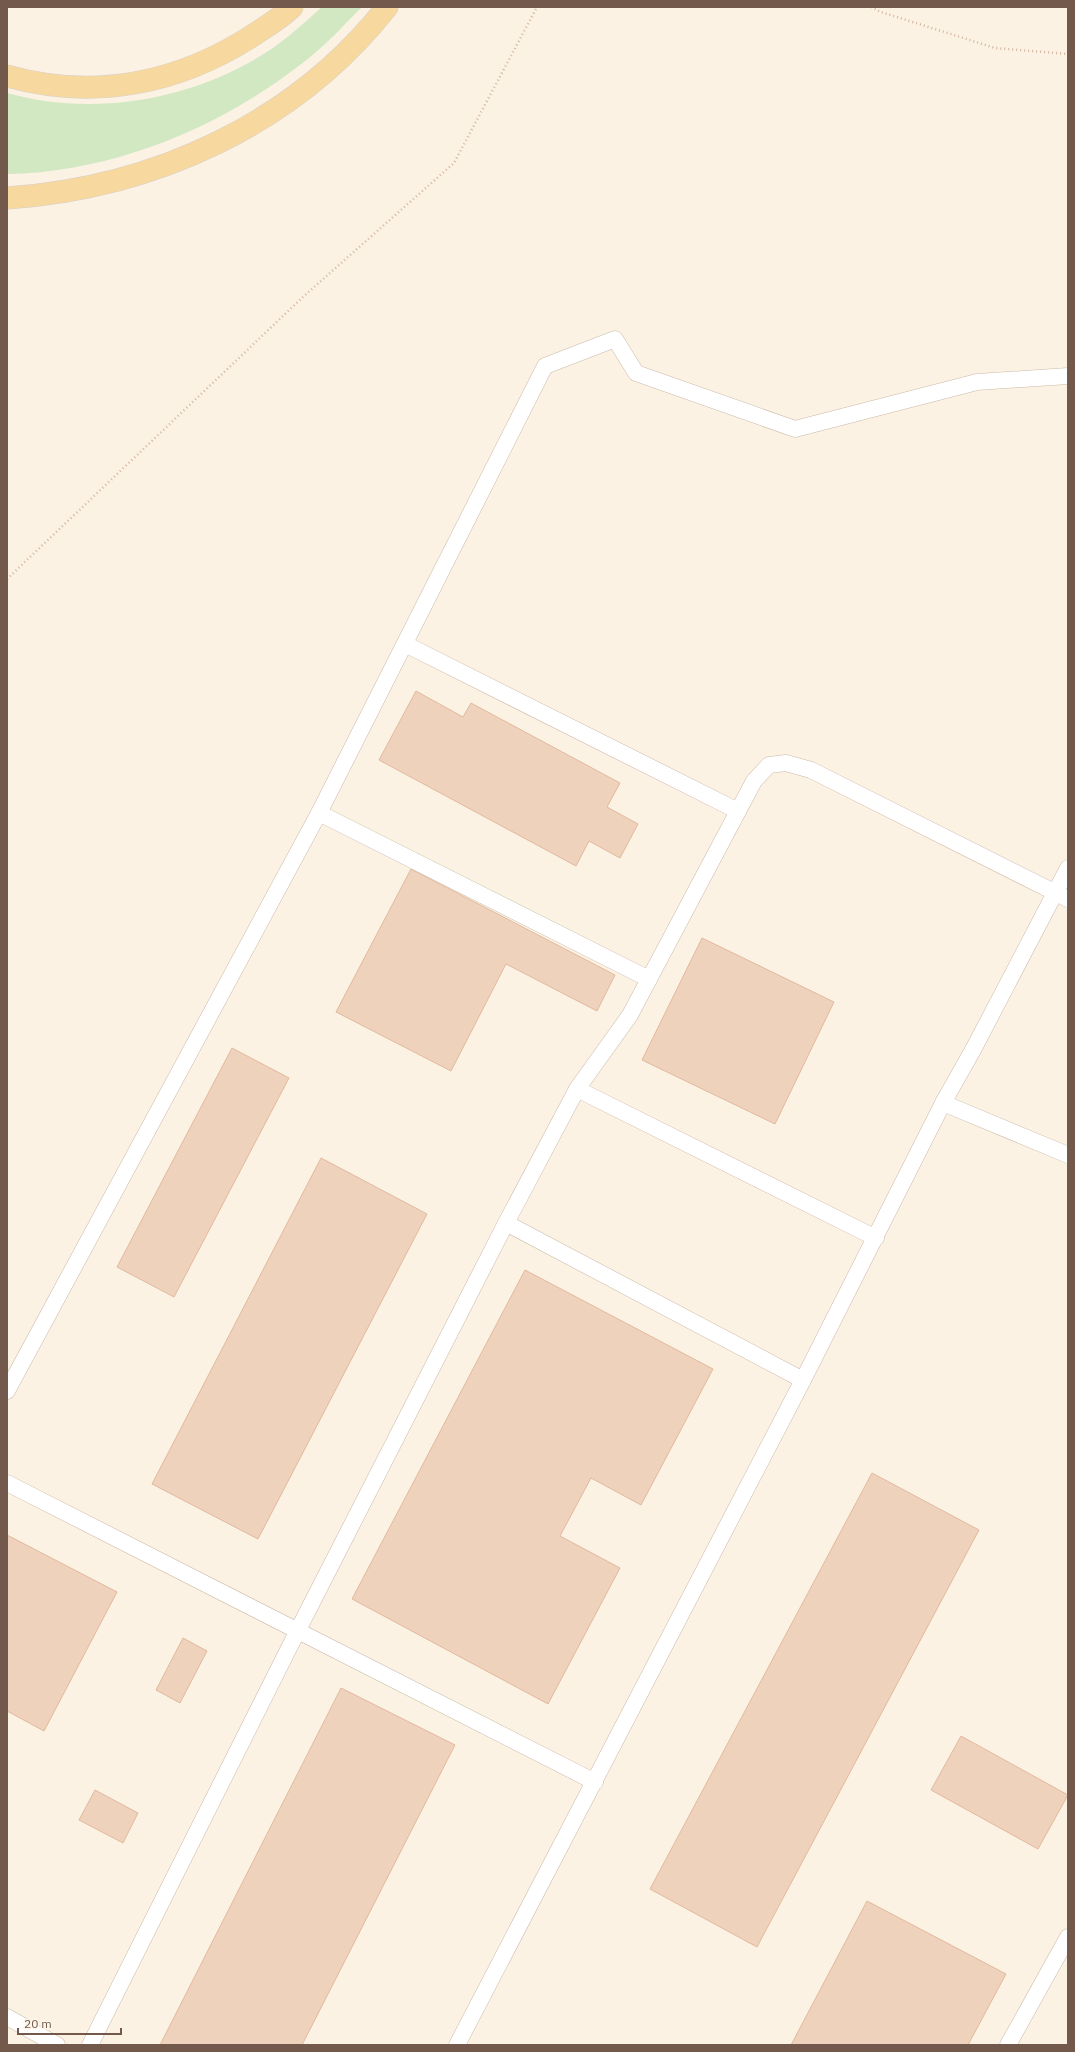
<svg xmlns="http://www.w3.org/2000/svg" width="1075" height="2052" viewBox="0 0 1075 2052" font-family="'IBM Plex Sans',sans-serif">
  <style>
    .green { fill: #d1e8c3 }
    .building { fill: #efd2bc; stroke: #e1b99d }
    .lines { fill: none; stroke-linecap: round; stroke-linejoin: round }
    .service-casing { stroke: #ccbaaa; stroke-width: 17 }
    .primary-casing { stroke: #d8d1cd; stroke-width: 23 }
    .path { stroke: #d4b5a0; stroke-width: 2.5; stroke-dasharray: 1 3; stroke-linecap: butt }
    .service { stroke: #fff; stroke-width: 16 }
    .primary { stroke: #f7d89e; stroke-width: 22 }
  </style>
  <rect width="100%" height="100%" fill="#fbf2e3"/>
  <path class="green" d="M 322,7 L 362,7 C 342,27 323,48 300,65 C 217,129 112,172 7,174 L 7,93 C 96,118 197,99 273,48 C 290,36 306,21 322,7 Z"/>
  <g class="building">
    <path d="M 416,691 L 463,717 L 471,703 L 620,783 L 607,807 L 638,824 L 620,858 L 589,841 L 576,866 L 379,760 Z"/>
    <path d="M 411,869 L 615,975 L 597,1011 L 506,964 L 451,1071 L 336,1012 Z"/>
    <path d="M 702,938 L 834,1002 L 775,1124 L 642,1060 Z"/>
    <path d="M 232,1048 L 289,1078 L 174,1297 L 117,1267 Z"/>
    <path d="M 321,1158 L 427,1214 L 258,1539 L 152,1484 Z"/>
    <path d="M 525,1270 L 713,1369 L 641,1505 L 591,1478 L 560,1536 L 620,1568 L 548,1704 L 352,1599 Z"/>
    <path d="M 872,1473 L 979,1530 L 757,1947 L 650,1889 Z"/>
    <path d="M 7,1535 L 117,1592 L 44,1731 L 7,1711 Z"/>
    <path d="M 183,1638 L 207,1651 L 180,1703 L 156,1690 Z"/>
    <path d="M 341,1688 L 455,1745 L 302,2045 L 160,2045 Z"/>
    <path d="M 961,1736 L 1068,1795 L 1038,1849 L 931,1790 Z"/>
    <path d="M 95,1790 L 138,1813 L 123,1843 L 79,1820 Z"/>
    <path d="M 867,1901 L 1006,1974 L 968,2045 L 791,2045 Z"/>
  </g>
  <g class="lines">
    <defs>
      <g id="service">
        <path d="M 405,644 L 738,811"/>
        <path d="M 319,813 L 649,979"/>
        <path d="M 577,1089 L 876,1238"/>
        <path d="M 943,1103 L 1068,1155"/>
        <path d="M 506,1223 L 803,1380"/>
        <path d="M 7,1391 L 319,813 L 545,366 L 615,339 L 636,373 L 795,429 L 977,382 L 1068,376"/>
        <path d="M 7,1483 L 595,1782"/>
        <path d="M 7,2017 L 57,2045"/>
        <path d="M 90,2045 L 298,1630 L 506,1223 L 577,1089 L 630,1015 L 754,781 L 769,765 L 786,763 L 811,770 L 1068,899"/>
        <path d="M 457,2045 L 803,1380 L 943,1103 L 974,1048 L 1068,868"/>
        <path d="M 1008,2045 L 1068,1937"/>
      </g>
      <g id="primary">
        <path d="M 7,76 C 96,101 182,83 258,32 C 270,24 282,17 292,7"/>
        <path d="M 7,198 C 154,188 295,124 387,7"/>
      </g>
    </defs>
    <use href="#service" class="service-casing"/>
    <use href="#primary" class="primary-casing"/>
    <g class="path">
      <path d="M 871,7 L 881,12 L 995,48 L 1068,54"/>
      <path d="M 7,579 L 304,296 L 454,163 L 537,7"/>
    </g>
    <use href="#service" class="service"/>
    <use href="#primary" class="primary"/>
  </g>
  <rect width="1075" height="2052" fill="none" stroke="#72594b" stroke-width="16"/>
  <path d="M18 2028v6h103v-6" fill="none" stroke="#72594b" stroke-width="2"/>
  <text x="24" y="2028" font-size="12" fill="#72594b" stroke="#fef6e9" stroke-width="3" paint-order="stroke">20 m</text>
</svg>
